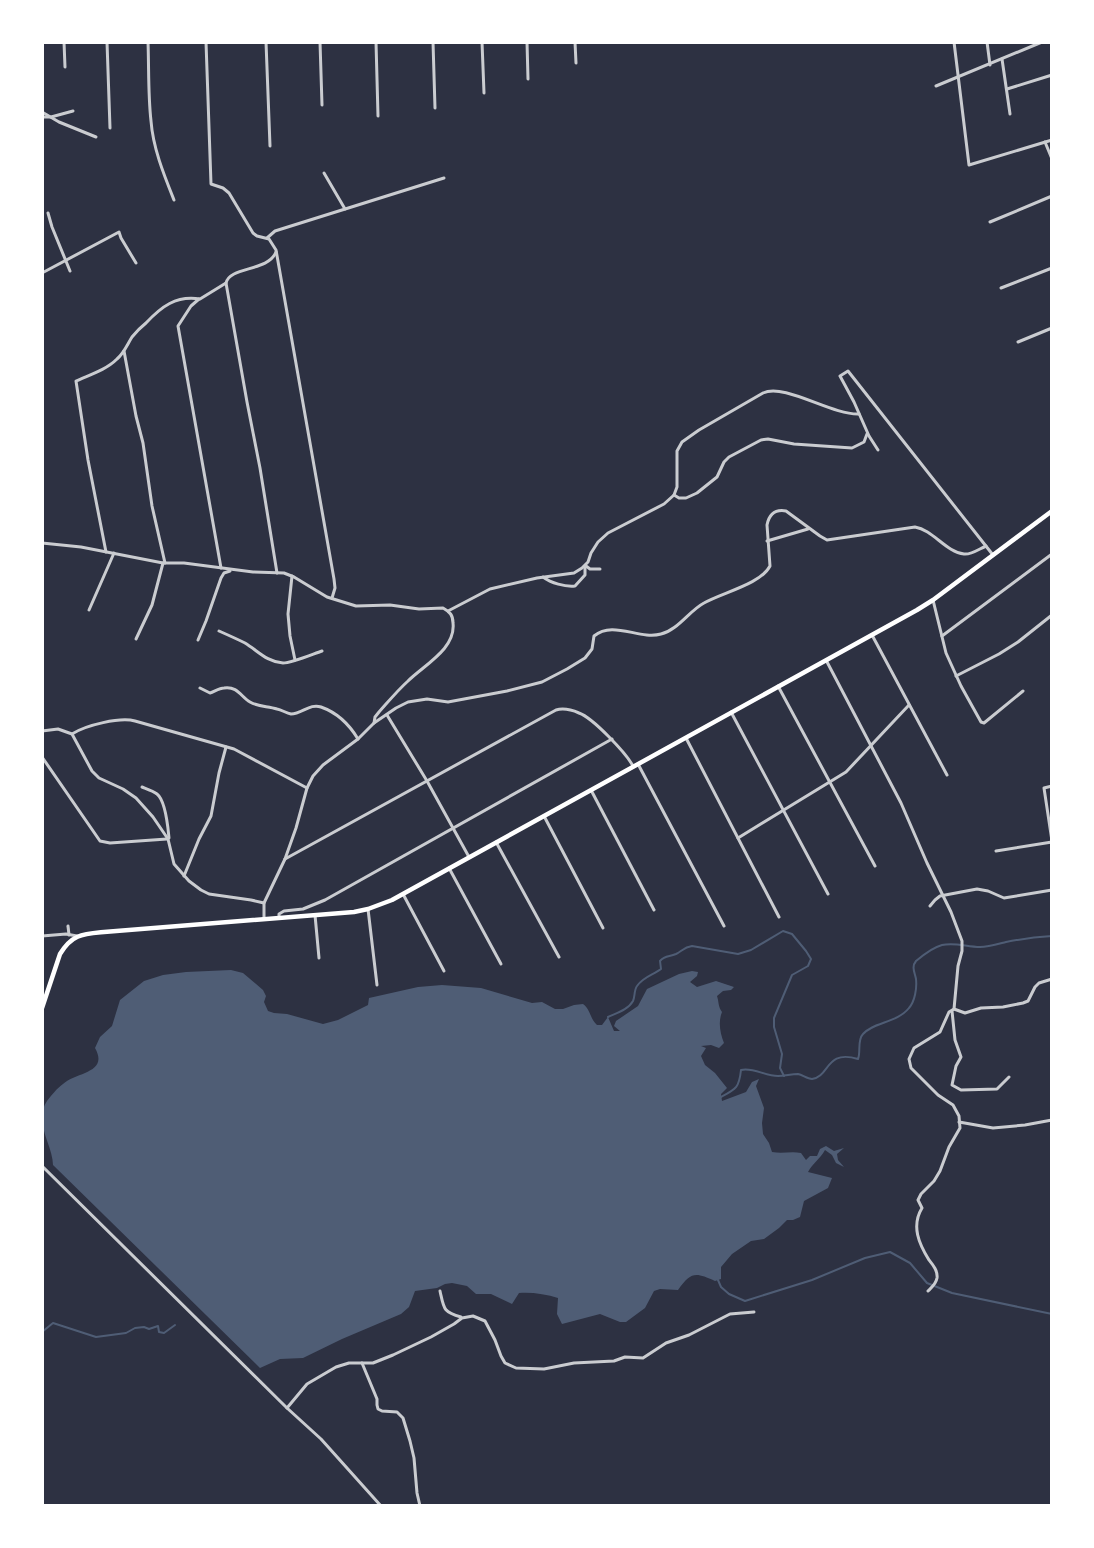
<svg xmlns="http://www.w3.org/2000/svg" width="1094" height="1548" viewBox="0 0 1094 1548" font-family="'Fira Sans',sans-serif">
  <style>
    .water { fill: #4f5d75 }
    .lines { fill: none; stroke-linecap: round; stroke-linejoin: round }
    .stream { stroke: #4f5d75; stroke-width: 2 }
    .minor { stroke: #caccd0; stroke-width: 3 }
    .secondary { stroke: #fff; stroke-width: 4.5 }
  </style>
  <rect width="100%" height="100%" fill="#2d3142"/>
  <path class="water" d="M 231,970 L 243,973 L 263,990 L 266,996 L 264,1002 L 268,1011 L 274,1013 L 287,1014 L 323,1024 L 338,1020 L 368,1005 L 369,998 L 418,987 L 442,985 L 481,988 L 532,1003 L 542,1002 L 555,1009 L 563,1009 L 574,1005 L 583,1004 C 591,1010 589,1017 597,1025 L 602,1025 L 608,1017 L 614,1031 L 620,1031 L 614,1026 L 616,1021 L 638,1006 L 647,989 L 679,974 L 692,971 L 698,972 L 697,976 L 690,982 L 697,987 L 716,981 L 734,987 L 731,990 L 723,991 L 717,996 C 719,1002 718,1007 722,1012 C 718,1022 720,1033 724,1043 L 719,1048 L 711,1045 L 701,1046 L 706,1048 L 701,1056 L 705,1065 L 715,1073 L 727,1088 L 721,1094 L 722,1101 L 746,1092 L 752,1082 L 759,1079 L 756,1086 L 764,1108 L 762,1123 L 763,1134 L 769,1143 L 772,1152 C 783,1154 791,1151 801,1153 L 806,1160 L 810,1156 L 817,1156 L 820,1149 L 826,1146 L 834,1151 L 844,1148 L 837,1154 L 838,1160 L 844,1167 L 836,1163 L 832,1155 L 825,1150 C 820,1159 813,1163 808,1172 L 832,1178 L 828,1188 L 804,1201 L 800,1217 L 793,1220 L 787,1220 L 779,1228 L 764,1239 L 751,1241 L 732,1254 L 721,1267 L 721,1279 L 715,1281 C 695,1272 691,1272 678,1290 L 660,1289 L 654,1291 L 645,1308 L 626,1322 L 620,1322 L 600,1314 L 562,1324 L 557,1314 L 558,1298 C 546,1294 531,1292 519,1293 L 512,1304 L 491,1294 L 476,1294 L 467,1286 L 452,1283 L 445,1284 L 437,1288 L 415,1291 L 409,1307 L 401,1314 L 342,1339 L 303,1358 L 280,1359 L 260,1368 L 53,1165 C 53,1145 33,1122 47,1101 C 51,1096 57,1088 63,1084 C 77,1072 109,1073 95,1048 L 100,1037 L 112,1026 L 120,1000 L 144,981 L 163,975 L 186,972 Z"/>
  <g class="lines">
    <g class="stream">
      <path d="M 608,1017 C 616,1013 628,1010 633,1001 C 635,997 634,990 637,986 C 643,977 653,975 661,969 L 660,961 C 665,955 669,957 676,954 C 682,951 684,947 692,946 L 738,954 L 751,950 L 783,931 L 792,934 L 806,951 L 811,959 L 808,966 L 792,975 L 774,1018 L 774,1027 L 782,1054 L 780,1068 L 784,1076"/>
      <path d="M 721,1097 C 736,1089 739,1088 741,1070 C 753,1067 765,1076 778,1076 C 785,1076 791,1074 798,1074 C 803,1075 807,1079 812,1079 C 830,1077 825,1049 858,1059 C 861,1052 857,1040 863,1034 C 873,1022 897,1023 909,1008 C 915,1001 917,988 916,979 C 915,973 911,967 916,961 C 922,956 934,947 942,945 C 955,942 967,947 980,947 C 988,947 998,944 1006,942 C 1021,939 1036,937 1052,936"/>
      <path d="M 718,1280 L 721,1287 L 729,1294 L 745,1301 L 812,1280 L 865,1258 L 890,1252 L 910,1263 L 927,1283 L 952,1293 L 1052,1314"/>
      <path d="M 42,1332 L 53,1323 L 96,1337 L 126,1333 L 135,1328 L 144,1327 L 149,1329 L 158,1326 L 159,1332 L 164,1333 L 175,1325"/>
    </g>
    <g class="minor">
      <path d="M 64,42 L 65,67"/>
      <path d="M 107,42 L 110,128"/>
      <path d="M 148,42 C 149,69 148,95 151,121 C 153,148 164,175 174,200"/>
      <path d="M 206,42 L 211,184 L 223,188 L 229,193 L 253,233 L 257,236 L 269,239 L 276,250 L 334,579 L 335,588 L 332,598"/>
      <path d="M 266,42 L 270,146"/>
      <path d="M 320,42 L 322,105"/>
      <path d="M 376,42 L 378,116"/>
      <path d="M 433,42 L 435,108"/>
      <path d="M 482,42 L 484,93"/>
      <path d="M 527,42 L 528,79"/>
      <path d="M 575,42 L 576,63"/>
      <path d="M 954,42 L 969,165 L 1052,140"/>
      <path d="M 987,42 L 990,65"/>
      <path d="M 1002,59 L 1010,114"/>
      <path d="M 936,86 L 1042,42"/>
      <path d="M 1007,89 L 1052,75"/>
      <path d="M 42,112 L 59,122 L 96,137"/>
      <path d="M 42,117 L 51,117 L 73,111"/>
      <path d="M 1045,142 L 1052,159"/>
      <path d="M 324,173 L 345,209"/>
      <path d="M 48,213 L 52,227 L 70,271"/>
      <path d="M 990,222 L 1052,196"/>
      <path d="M 267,238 L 275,231 L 444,178"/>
      <path d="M 276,252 C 268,272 230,266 226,283 L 247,402 L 260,468 L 277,573"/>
      <path d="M 42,273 L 119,232 L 121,238 L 136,263"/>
      <path d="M 1001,288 L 1052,268"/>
      <path d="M 199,299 L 191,306 L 178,326 L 221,568"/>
      <path d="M 1018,342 L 1052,328"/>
      <path d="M 124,351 L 136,416 L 143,443 L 152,506 L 165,563"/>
      <path d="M 878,450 L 869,436 L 854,402 L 840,376 L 848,371 L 993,555"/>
      <path d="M 674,495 L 679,498 L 686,498 L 697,493 L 717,477 L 724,462 L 729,457 L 761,440 L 768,439 L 794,444 L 852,448 L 864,442 L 867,434"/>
      <path d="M 767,541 L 808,529"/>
      <path d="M 42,543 L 81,547 L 163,563 L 184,563 L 253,572 L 284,573 L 294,577 L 327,597 L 356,606 L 390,605 L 419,609 L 443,608 C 450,612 453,615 453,623 C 456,649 424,665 408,681 C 397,691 388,702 379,712 L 375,717 L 374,723"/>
      <path d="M 106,552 L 88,460 L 76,381 C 89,375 106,370 117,359 C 124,353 127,345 132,337 C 136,332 141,327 146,323 C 161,307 176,295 200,299 L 226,283"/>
      <path d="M 586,566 L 590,569 L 600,569"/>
      <path d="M 292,576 L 288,614 L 290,636 L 295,660"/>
      <path d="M 543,577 C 551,583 565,587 575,586 L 585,575 L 585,566"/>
      <path d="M 933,600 L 946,653 L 961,686 L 981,722 L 984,723 L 1023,691"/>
      <path d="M 89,610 L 114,553"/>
      <path d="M 448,611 L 490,589 L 537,578 L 574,573 L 582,568 L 588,562 L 591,553 L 598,542 L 608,533 L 664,504 L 674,495 L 677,487 L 677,451 L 682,442 L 699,430 L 763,393 C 785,383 831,415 859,414"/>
      <path d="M 219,631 C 228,635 237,639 245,643 C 258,651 267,662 283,663 C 292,663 313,654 322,651"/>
      <path d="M 872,635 L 947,775"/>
      <path d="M 942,636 L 1052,554"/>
      <path d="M 136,639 L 152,605 L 163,563"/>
      <path d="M 198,640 L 206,621 L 221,578 L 224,573 L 230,571"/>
      <path d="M 826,660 L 901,803 L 927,863 L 951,912 L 962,941 L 962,951 L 958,966 L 954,1009 L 949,1012 L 940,1032 L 914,1048 L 909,1059 L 911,1068 L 938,1095 L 953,1105 L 959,1116 L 960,1128 L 949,1147 L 940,1171 L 934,1181 L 921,1194 L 918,1200 L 922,1208 C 911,1226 919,1244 929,1260 C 933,1265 938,1271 937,1278 C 936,1284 932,1287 928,1291"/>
      <path d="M 956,676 L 999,654 L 1018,642 L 1052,615"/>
      <path d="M 778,686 L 875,866"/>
      <path d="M 200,688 L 210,693 C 214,692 219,688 224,688 C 238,686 241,697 250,702 C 258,707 268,706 277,709 C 282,710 286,713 291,714 C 302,714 310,703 321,707 C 338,713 349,724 358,739"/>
      <path d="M 731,712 L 828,894"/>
      <path d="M 387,715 L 427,781 L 469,857"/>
      <path d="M 42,731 L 58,729 L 72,734 L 92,771 L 99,778 L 123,789 L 136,798 L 153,817 L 168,839 L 174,864 L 189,881 L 201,890 L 209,894 L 251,900 L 264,903"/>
      <path d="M 72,734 C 86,725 120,717 135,721 L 234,749 L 307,788"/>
      <path d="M 686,738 L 779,917"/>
      <path d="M 42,757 L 100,841 L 110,843 L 167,839"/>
      <path d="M 638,764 L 724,926"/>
      <path d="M 1052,786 L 1044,788 L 1052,841"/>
      <path d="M 142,787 C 147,789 153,791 157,794 C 166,801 168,828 169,838"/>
      <path d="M 591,790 L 654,910"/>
      <path d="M 544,816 L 603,928"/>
      <path d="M 738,838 L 846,772 L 909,705"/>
      <path d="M 496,842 L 559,957"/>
      <path d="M 996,851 L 1052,842"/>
      <path d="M 285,859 L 556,710 C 563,708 572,710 579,713 C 593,718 626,753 633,766"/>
      <path d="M 449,868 L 501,964"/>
      <path d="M 184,876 L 199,839 L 211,816 L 219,773 L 226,747"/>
      <path d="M 403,894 L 444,971"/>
      <path d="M 930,906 L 935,900 L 940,896 L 977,889 L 988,891 L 1004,898 L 1052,890"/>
      <path d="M 368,909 L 377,985"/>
      <path d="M 315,915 L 319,958"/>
      <path d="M 279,918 L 279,914 L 284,911 L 303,909 L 325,900 L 612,739"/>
      <path d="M 264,919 L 264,903 L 285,859 L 296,828 L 307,788 L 313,776 L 323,765 L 358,739 L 374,723 L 396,708 L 408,702 L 427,699 L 448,702 L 507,691 L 542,682 L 567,669 L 585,658 L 592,649 L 594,636 C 613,620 639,640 661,634 C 678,630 689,611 704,603 C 721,593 761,584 770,566 L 767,525 C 769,515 775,509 786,511 L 820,536 L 827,540 L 915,527 C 933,530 946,552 964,554 C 971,555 979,549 986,546"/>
      <path d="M 68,926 L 69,935"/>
      <path d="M 42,936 L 66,934 L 77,936"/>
      <path d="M 954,1009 L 965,1013 L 981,1008 L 1003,1007 L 1023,1003 L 1028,1001 L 1035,987 L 1039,983 L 1052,979"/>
      <path d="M 952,1011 L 955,1040 L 961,1057 L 956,1066 L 952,1085 L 961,1090 L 997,1089 L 1009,1077"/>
      <path d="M 959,1122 L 993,1128 L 1025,1125 L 1052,1120"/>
      <path d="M 42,1166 L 287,1408 L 321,1439 L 381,1506"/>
      <path d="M 440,1291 C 444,1309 443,1312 461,1317"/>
      <path d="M 362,1363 L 377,1399 L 377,1405 L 378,1409 L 382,1411 L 397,1412 L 403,1418 L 410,1441 L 414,1458 L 417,1493 L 420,1506"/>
      <path d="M 287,1408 L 307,1384 L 336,1367 L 349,1363 L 373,1363 L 393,1355 L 431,1337 L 454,1324 L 462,1318 L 473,1316 L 485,1321 L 495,1340 L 501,1356 L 505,1363 L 516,1368 L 544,1369 L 574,1363 L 614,1361 L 625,1357 L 643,1358 L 666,1343 L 689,1335 L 730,1314 L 754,1312"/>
    </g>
    <path class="secondary" d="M 42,1008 L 60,954 C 72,934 83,934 104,932 L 354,912 L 368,909 L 392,900 L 917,610 L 933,600 L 1052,511"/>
  </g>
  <rect width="1094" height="1548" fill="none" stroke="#ffffff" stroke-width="88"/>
</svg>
